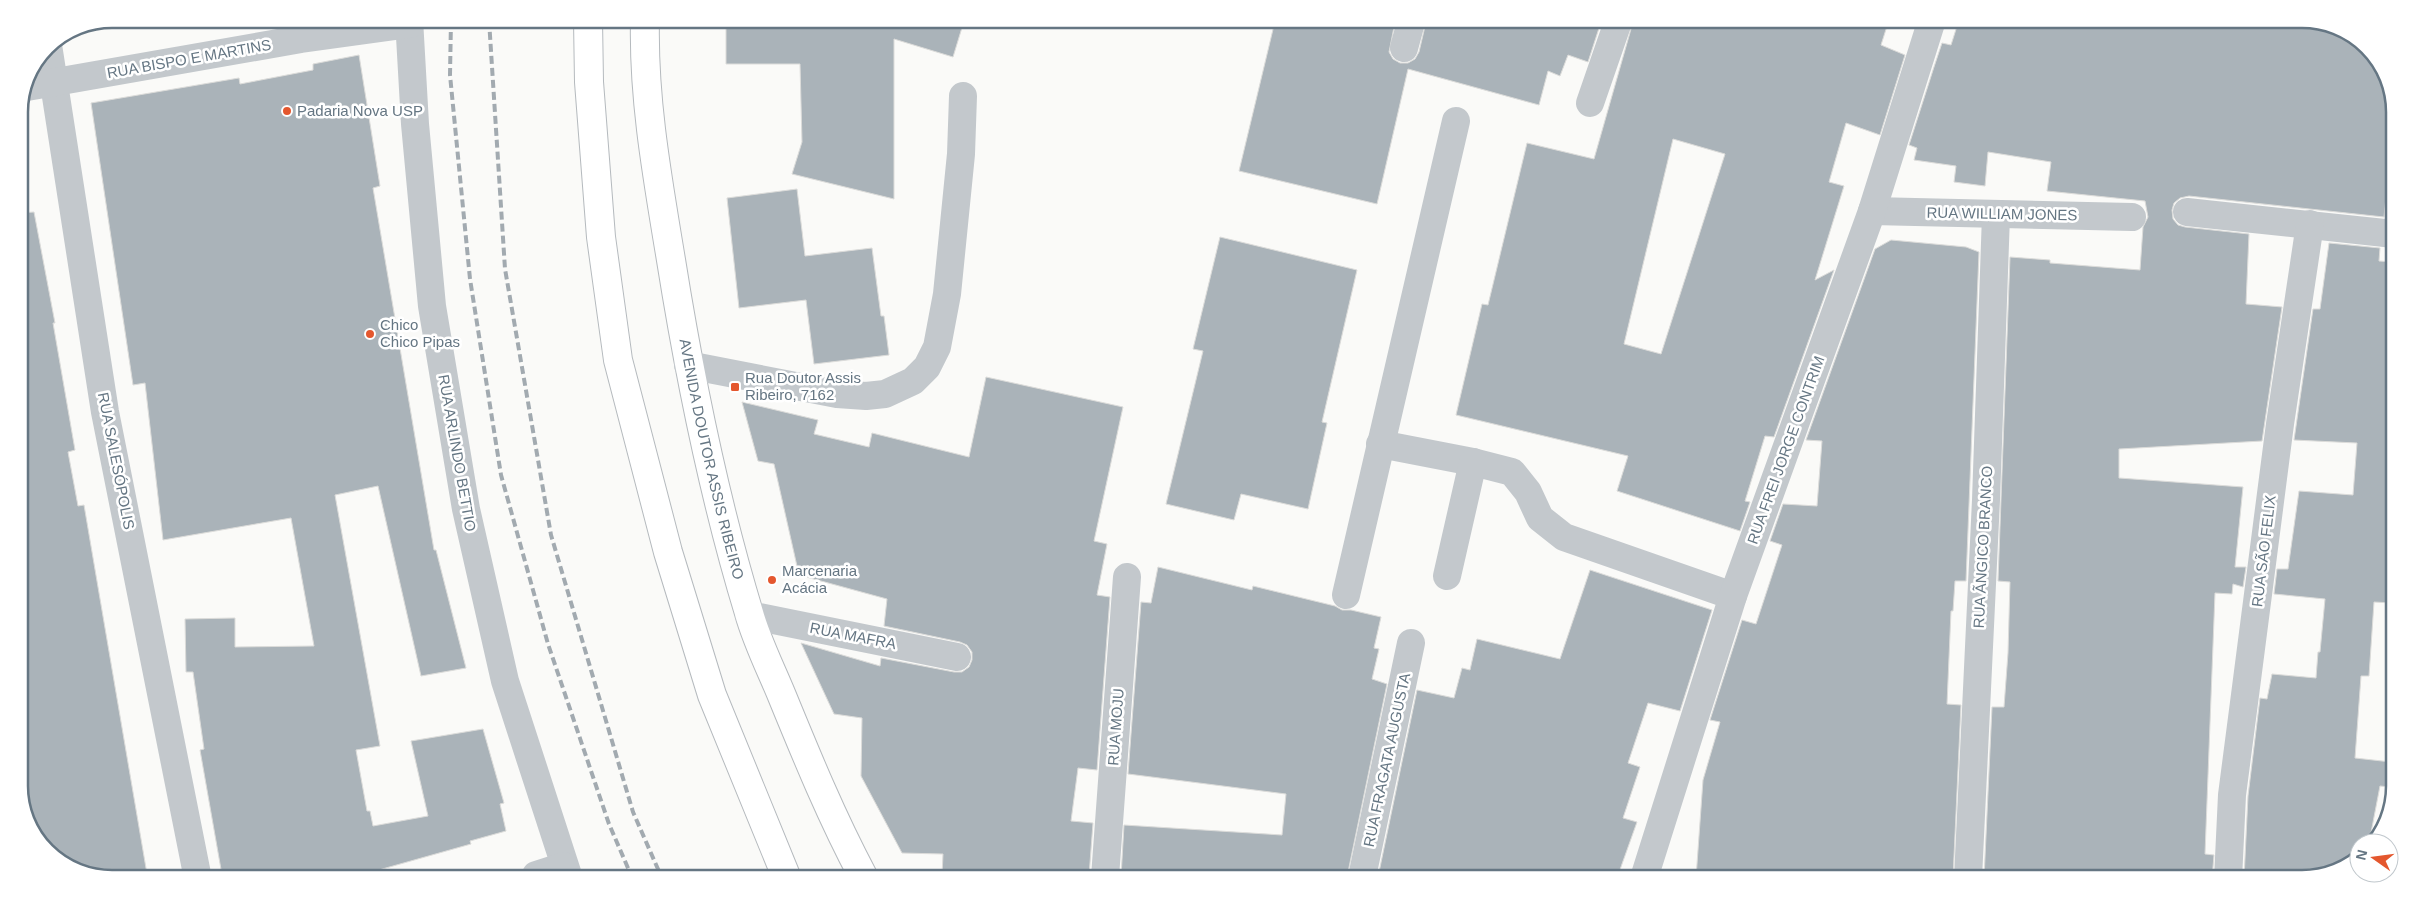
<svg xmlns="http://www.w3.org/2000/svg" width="2414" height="898" viewBox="0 0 2414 898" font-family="Arial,sans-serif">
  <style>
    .building { fill: #aab3b9; stroke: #dcdcda; fill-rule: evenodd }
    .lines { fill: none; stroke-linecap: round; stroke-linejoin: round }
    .major-casing { stroke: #b5babe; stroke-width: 30 }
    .minor { stroke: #c3c8cc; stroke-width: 28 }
    .major { stroke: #fff; stroke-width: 28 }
    .rail { stroke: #a2aab0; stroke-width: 4; stroke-dasharray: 8 4; stroke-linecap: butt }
    .poi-dot { fill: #e4572e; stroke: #fff; stroke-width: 2 }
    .labels { text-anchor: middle; stroke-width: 5; stroke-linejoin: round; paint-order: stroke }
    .street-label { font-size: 15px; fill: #657683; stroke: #fff }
    .poi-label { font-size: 15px; fill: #657683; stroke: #fff; text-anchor: start }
    .rim { fill: none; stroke: #657683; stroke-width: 2.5 }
  </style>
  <rect width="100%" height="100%" fill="#fafaf8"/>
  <g class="building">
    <path d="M 726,20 L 964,21 L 953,57 L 894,39 L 894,199 L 792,174 L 802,142 L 800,64 L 726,64 Z"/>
    <path d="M 1275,21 L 1395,22 L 1389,52 L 1393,59 L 1400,63 L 1408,63 L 1415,59 L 1419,52 L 1426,22 L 1601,22 L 1588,62 L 1568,55 L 1560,76 L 1548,71 L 1539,105 L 1408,69 L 1377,204 L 1239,171 Z"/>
    <path d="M 1633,22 L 1888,23 L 1881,45 L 1905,55 L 1880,135 L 1846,123 L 1829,182 L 1844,186 L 1815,280 L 1834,270 L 1774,437 L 1765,436 L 1745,501 L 1750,502 L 1740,531 L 1617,491 L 1628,456 L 1456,415 L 1482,304 L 1488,305 L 1527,143 L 1594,159 ZM 1673,139 L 1725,154 L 1661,354 L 1624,344 Z"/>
    <path d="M 1958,23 L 2332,24 L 2376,55 L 2395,105 L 2384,217 L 2189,196 L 2180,198 L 2174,203 L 2172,210 L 2173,219 L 2178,225 L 2185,227 L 2249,234 L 2246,304 L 2282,307 L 2262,441 L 2119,449 L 2119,478 L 2243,487 L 2235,567 L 2246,567 L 2243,587 L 2233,584 L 2232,594 L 2215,593 L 2205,854 L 2214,855 L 2212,879 L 1984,879 L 1992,707 L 2004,707 L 2008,653 L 2010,582 L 1998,581 L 2010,257 L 2050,260 L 2050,263 L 2140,270 L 2143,227 L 2148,217 L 2145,201 L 2047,191 L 2051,162 L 1988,152 L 1985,186 L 1954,182 L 1956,166 L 1914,160 L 1917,148 L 1909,145 L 1934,67 L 1942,43 L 1951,45 Z"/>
    <path d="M 359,55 L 380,186 L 373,188 L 434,550 L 436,550 L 466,668 L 421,676 L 378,486 L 335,495 L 380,746 L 356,750 L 367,811 L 370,811 L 373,826 L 428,816 L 411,741 L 483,729 L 504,803 L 500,804 L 506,831 L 470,841 L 471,844 L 361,875 L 222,875 L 200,750 L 204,749 L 193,672 L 186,672 L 185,619 L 235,618 L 235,647 L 314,646 L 291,518 L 163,540 L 145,383 L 133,385 L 91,103 L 239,78 L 240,84 L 313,70 L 313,64 Z"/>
    <path d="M 797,189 L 805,256 L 872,248 L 881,316 L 884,316 L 889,355 L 814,364 L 806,300 L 739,308 L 727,198 Z"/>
    <path d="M 34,212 L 55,323 L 53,323 L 75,450 L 68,452 L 78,506 L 84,505 L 147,874 L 82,874 L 38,843 L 19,793 L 19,213 Z"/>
    <path d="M 1220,237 L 1357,270 L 1322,422 L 1327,423 L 1308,509 L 1241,494 L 1234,520 L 1166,504 L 1203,351 L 1193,349 Z"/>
    <path d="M 1891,240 L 1966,247 L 1979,252 L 1966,581 L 1955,581 L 1953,611 L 1951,611 L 1947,704 L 1961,705 L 1953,878 L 1696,878 L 1703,780 L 1720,722 L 1710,720 L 1742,620 L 1756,624 L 1782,545 L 1770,541 L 1783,504 L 1817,506 L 1822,441 L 1806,440 L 1875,249 Z"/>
    <path d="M 2329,243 L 2380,248 L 2379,261 L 2394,262 L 2392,603 L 2374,602 L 2369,676 L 2361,676 L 2355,758 L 2391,762 L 2390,787 L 2380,786 L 2369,843 L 2359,843 L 2359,857 L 2354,863 L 2302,879 L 2244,879 L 2248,796 L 2260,698 L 2267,699 L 2272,674 L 2316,678 L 2318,652 L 2320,652 L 2325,599 L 2274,594 L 2277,569 L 2288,569 L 2299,491 L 2353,495 L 2357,443 L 2294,440 L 2313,309 L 2320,309 Z"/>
    <path d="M 986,377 L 1123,407 L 1094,541 L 1107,544 L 1097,595 L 1110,597 L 1097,770 L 1078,768 L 1071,821 L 1093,823 L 1089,876 L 942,876 L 943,854 L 902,853 L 861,776 L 862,718 L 834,714 L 801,643 L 880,666 L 881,658 L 954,672 L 962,672 L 969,667 L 972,660 L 972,652 L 967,645 L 960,642 L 884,626 L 887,599 L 799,575 L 774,464 L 758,461 L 742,402 L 818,420 L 814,434 L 869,447 L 872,433 L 969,457 Z"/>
    <path d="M 1158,567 L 1252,590 L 1253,586 L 1335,606 L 1342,610 L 1351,610 L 1381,617 L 1374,648 L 1379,649 L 1372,679 L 1387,684 L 1347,877 L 1121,877 L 1124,825 L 1282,835 L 1286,794 L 1128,774 L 1141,602 L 1151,603 Z"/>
    <path d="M 1590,570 L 1712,610 L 1680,711 L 1648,703 L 1628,763 L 1640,767 L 1623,818 L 1637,822 L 1617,878 L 1378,877 L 1417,690 L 1454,698 L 1462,668 L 1470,670 L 1477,639 L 1560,659 Z"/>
  </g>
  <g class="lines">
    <defs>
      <g id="major">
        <path d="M 588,20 L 589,82 L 601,237 L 618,360 L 668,552 L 712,695 L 786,876"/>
        <path id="s1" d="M 645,20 C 643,100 658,181 671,260 C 690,379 714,498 749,613 C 757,642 771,669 782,696 C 807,757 832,818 863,876"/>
      </g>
    </defs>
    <use href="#major" class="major-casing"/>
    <g class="minor">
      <path d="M 409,19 L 415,124 L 432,306 L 466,509 L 505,681 L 568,875"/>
      <path d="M 48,45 L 105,412 L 197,874"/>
      <path d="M 1404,48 L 1411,22"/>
      <path d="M 27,87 L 301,39 L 410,24"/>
      <path d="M 1590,103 L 1618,22"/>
      <path d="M 1872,211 L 2132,217"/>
      <path d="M 2187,212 L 2394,234"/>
      <path d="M 688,365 L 837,394 L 866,396 L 885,394 L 913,381 L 927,367 L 937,347 L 947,294 L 961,154 L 963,96"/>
      <path d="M 1380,444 L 1473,462 L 1512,472 L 1528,492 L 1540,518 L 1564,537 L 1733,596"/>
      <path d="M 1447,576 L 1473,462"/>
      <path d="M 1346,595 L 1456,121"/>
      <path d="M 749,615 L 957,657"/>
      <path d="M 536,875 L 564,866"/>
      <path d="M 1105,877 L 1127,577"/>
      <path d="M 1362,877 L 1411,643"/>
      <path d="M 1644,878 L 1733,596 L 1872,211 L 1931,23"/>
      <path d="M 1968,878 L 1986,500 L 1996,215"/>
      <path d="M 2228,879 L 2232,795 L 2245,695 L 2280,424 L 2310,224"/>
    </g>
    <use href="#major" class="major"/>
    <g class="rail">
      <path d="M 451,20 L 450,75 L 470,279 L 501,475 L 548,644 L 609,824 L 631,875"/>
      <path d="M 489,20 L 505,269 L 551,535 L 633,812 L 661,876"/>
    </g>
  </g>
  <g class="poi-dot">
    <circle cx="287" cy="111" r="5"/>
    <circle cx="370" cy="334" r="5"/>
    <rect x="730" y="382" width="10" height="10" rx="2.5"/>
    <circle cx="772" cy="580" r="5"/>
  </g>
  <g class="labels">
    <g class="street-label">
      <text transform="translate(189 59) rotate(-10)" y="5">RUA BISPO E MARTINS</text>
      <text transform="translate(2002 214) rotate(1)" y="5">RUA WILLIAM JONES</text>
      <text transform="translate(1786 450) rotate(-70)" y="5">RUA FREI JORGE CONTRIM</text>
      <text transform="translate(457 453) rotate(80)" y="5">RUA ARLINDO BETTIO</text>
      <text dy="5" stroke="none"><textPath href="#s1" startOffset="445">AVENIDA DOUTOR ASSIS RIBEIRO</textPath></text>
      <text transform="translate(116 461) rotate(79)" y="5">RUA SALESÓPOLIS</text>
      <text transform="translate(1983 547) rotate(-87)" y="5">RUA ÃNGICO BRANCO</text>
      <text transform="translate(2264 551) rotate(-83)" y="5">RUA SÃO FELIX</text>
      <text transform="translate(853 636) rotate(11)" y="5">RUA MAFRA</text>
      <text transform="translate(1116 727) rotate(-86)" y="5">RUA MOJU</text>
      <text transform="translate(1387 760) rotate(-78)" y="5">RUA FRAGATA AUGUSTA</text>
    </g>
    <g class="poi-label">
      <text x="297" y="116">Padaria Nova USP</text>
      <text x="380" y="330">Chico<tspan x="380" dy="17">Chico Pipas</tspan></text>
      <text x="745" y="383">Rua Doutor Assis<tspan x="745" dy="17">Ribeiro, 7162</tspan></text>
      <text x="782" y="576">Marcenaria<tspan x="782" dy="17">Acácia</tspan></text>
    </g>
  </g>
  <path d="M0 0H2414V898H0ZM112 28H2302A84 84 0 0 1 2386 112V786A84 84 0 0 1 2302 870H112A84 84 0 0 1 28 786V112A84 84 0 0 1 112 28Z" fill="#fff" fill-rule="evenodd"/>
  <path class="rim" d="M112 28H2302A84 84 0 0 1 2386 112V786A84 84 0 0 1 2302 870H112A84 84 0 0 1 28 786V112A84 84 0 0 1 112 28Z"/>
  <g transform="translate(2374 858) rotate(284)"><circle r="24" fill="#ffffff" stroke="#c1c8cd"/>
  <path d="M0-4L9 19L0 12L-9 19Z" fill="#e4572e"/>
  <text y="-8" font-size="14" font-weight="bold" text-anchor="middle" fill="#657683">N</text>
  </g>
</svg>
